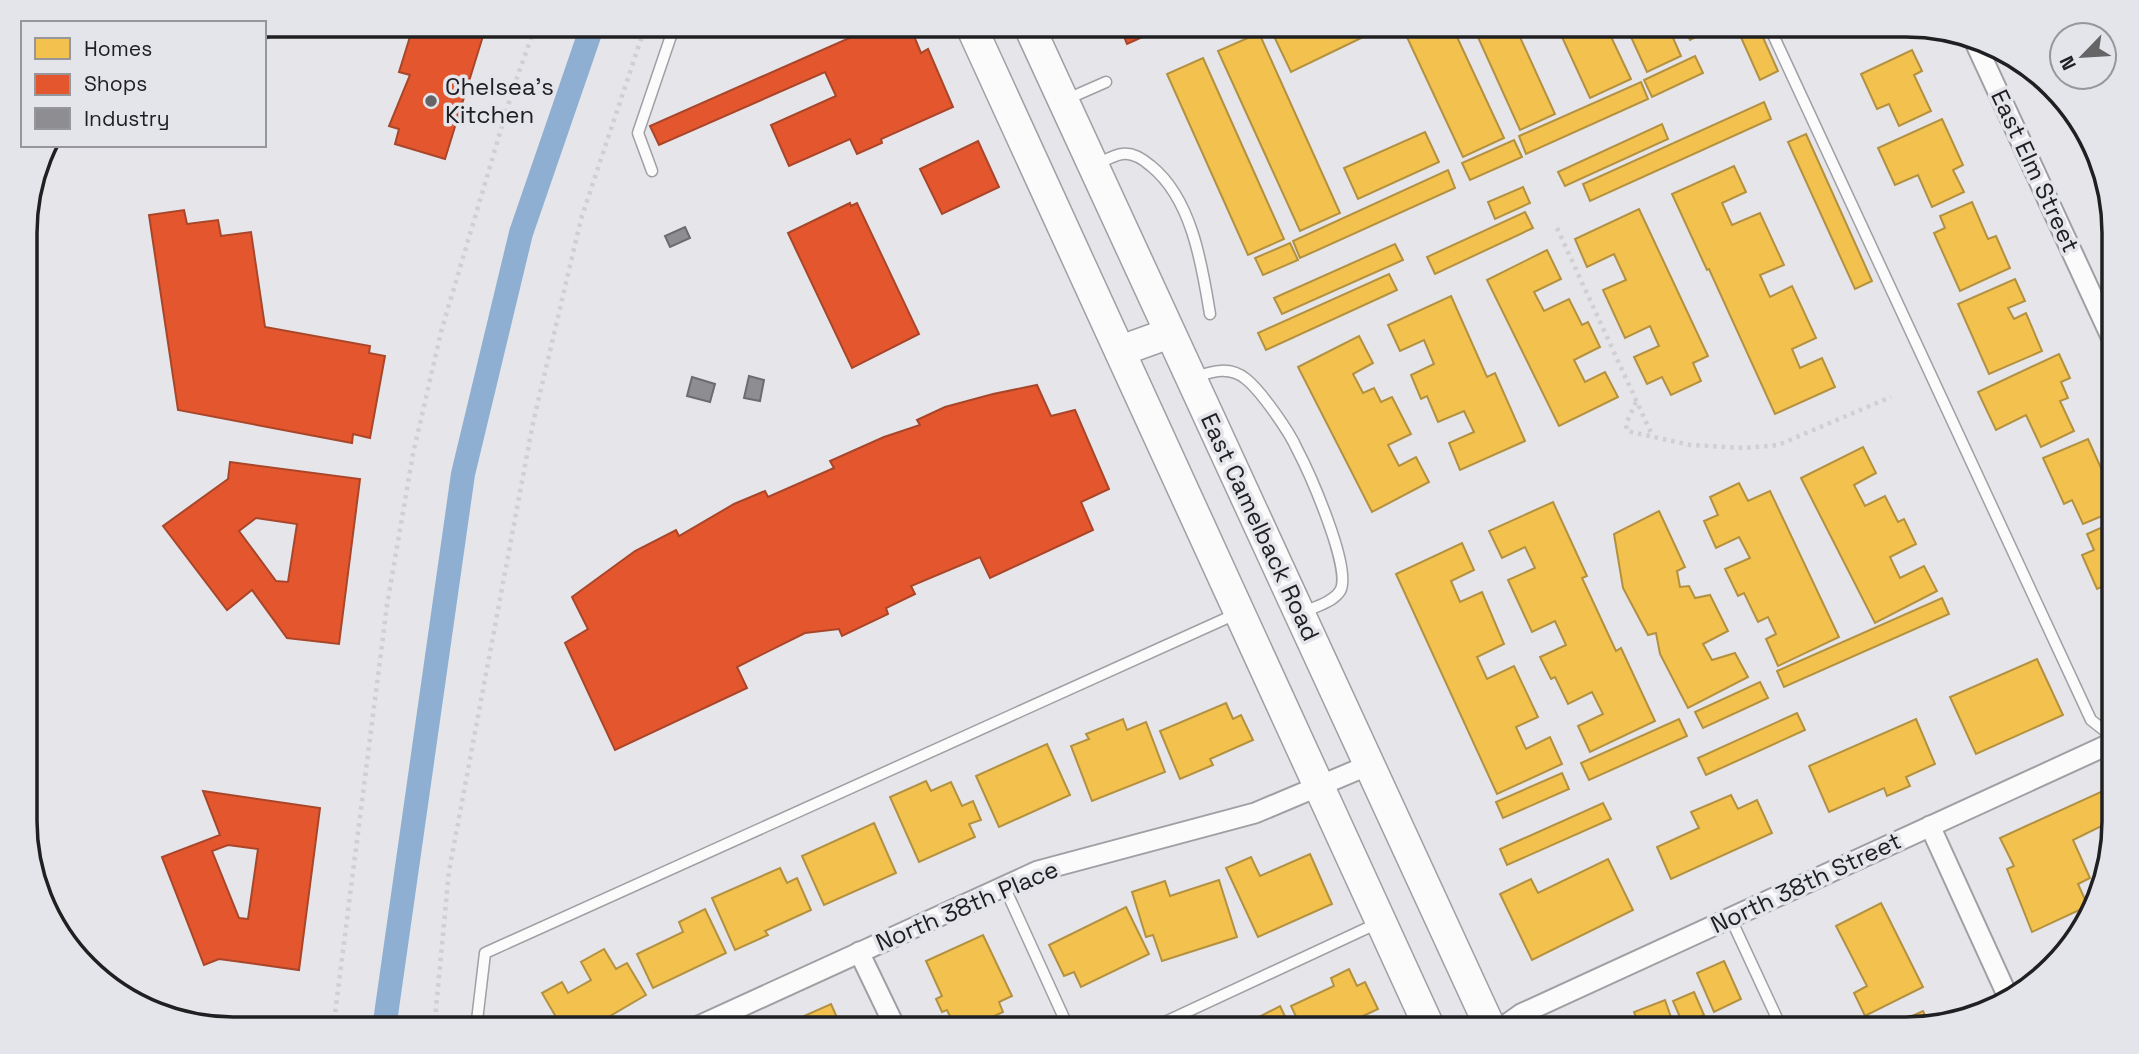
<svg xmlns="http://www.w3.org/2000/svg" width="2139" height="1054" viewBox="0 0 2139 1054" font-family="'Space Grotesk',sans-serif">
  <style>
    .homes { fill: #f2c14e; stroke: #b39141; stroke-width: 2 }
    .shops { fill: #e4572e; stroke: #a9462a; stroke-width: 2; fill-rule: evenodd }
    .industry { fill: #8d8d92; stroke: #6c6c70; stroke-width: 2 }
    .lines { fill: none; stroke-linecap: round; stroke-linejoin: round }
    .canal { stroke: #8eafd2; stroke-width: 24 }
    .service-casing { stroke: #a0a0a4; stroke-width: 13 }
    .minor-casing { stroke: #a0a0a4; stroke-width: 23 }
    .secondary-casing { stroke: #a0a0a4; stroke-width: 30 }
    .primary-casing { stroke: #a0a0a4; stroke-width: 33 }
    .path { stroke: #d0d0d1; stroke-width: 4.5; stroke-dasharray: 3.5 5; stroke-linecap: butt }
    .service { stroke: #fbfbfc; stroke-width: 10 }
    .minor { stroke: #fbfbfc; stroke-width: 19 }
    .secondary { stroke: #fbfbfc; stroke-width: 26 }
    .primary { stroke: #fbfbfc; stroke-width: 30 }
    .poi-dot { fill: #656568; stroke: #e4e4eb; stroke-width: 2.5 }
    .labels { text-anchor: middle; stroke-width: 7; stroke-linejoin: round; paint-order: stroke }
    .poi-label { font-size: 24px; fill: #202022; stroke: #e4e4eb; text-anchor: start }
    .street-label { font-size: 24px; fill: #202022; stroke: #e4e4eb }
    .rim { fill: none; stroke: #202022; stroke-width: 3.5 }
  </style>
  <rect width="100%" height="100%" fill="#e5e5ea"/>
  <g class="homes">
    <path d="M 1282,24 L 1388,24 L 1388,25 L 1291,72 L 1271,30 Z"/>
    <path d="M 1423,24 L 1451,24 L 1504,138 L 1463,157 L 1405,33 Z"/>
    <path d="M 1472,24 L 1514,24 L 1555,114 L 1520,130 Z"/>
    <path d="M 1556,24 L 1605,24 L 1631,79 L 1590,98 Z"/>
    <path d="M 1625,24 L 1667,24 L 1681,56 L 1647,72 Z"/>
    <path d="M 1683,24 L 1703,24 L 1706,32 L 1690,40 Z"/>
    <path d="M 1735,24 L 1757,24 L 1778,71 L 1760,80 Z"/>
    <path d="M 1259,33 L 1340,213 L 1300,231 L 1218,51 Z"/>
    <path d="M 1912,50 L 1922,71 L 1914,75 L 1931,111 L 1899,126 L 1889,104 L 1877,109 L 1861,74 Z"/>
    <path d="M 1695,56 L 1703,73 L 1652,97 L 1644,80 Z"/>
    <path d="M 1203,58 L 1284,239 L 1248,255 L 1167,74 Z"/>
    <path d="M 1641,82 L 1648,99 L 1526,154 L 1519,136 Z"/>
    <path d="M 1764,102 L 1771,119 L 1590,201 L 1583,184 Z"/>
    <path d="M 1942,119 L 1963,165 L 1953,170 L 1964,192 L 1932,207 L 1918,175 L 1895,185 L 1878,148 Z"/>
    <path d="M 1662,124 L 1668,139 L 1565,186 L 1558,172 Z"/>
    <path d="M 1425,132 L 1439,162 L 1358,199 L 1344,168 Z"/>
    <path d="M 1806,134 L 1872,281 L 1855,289 L 1788,142 Z"/>
    <path d="M 1514,140 L 1522,157 L 1470,180 L 1462,163 Z"/>
    <path d="M 1734,166 L 1746,192 L 1722,203 L 1732,225 L 1760,213 L 1784,265 L 1760,275 L 1770,297 L 1792,286 L 1816,338 L 1792,349 L 1800,368 L 1822,358 L 1835,387 L 1775,414 L 1709,269 L 1707,270 L 1672,194 Z"/>
    <path d="M 1448,170 L 1455,188 L 1300,258 L 1293,241 Z"/>
    <path d="M 1523,187 L 1530,203 L 1495,219 L 1488,202 Z"/>
    <path d="M 1972,202 L 1988,239 L 1996,236 L 2010,268 L 1960,291 L 1934,233 L 1945,228 L 1940,216 Z"/>
    <path d="M 1639,209 L 1708,356 L 1693,363 L 1701,381 L 1671,395 L 1662,377 L 1647,384 L 1634,357 L 1659,346 L 1650,326 L 1625,338 L 1603,290 L 1626,280 L 1614,254 L 1587,267 L 1575,239 Z"/>
    <path d="M 1525,212 L 1533,228 L 1435,274 L 1427,257 Z"/>
    <path d="M 1290,243 L 1298,260 L 1263,275 L 1255,258 Z"/>
    <path d="M 1395,244 L 1403,260 L 1282,314 L 1274,298 Z"/>
    <path d="M 1547,250 L 1561,279 L 1534,292 L 1544,311 L 1569,299 L 1582,325 L 1588,322 L 1600,347 L 1574,360 L 1585,382 L 1605,372 L 1618,397 L 1559,426 L 1487,280 Z"/>
    <path d="M 1389,274 L 1397,290 L 1266,350 L 1258,333 Z"/>
    <path d="M 2015,279 L 2025,301 L 2008,308 L 2014,319 L 2026,313 L 2042,351 L 1989,374 L 1958,304 Z"/>
    <path d="M 1451,296 L 1487,377 L 1495,373 L 1525,441 L 1460,470 L 1449,443 L 1474,432 L 1464,411 L 1438,422 L 1427,396 L 1421,399 L 1411,375 L 1434,364 L 1424,340 L 1400,351 L 1388,325 Z"/>
    <path d="M 1359,336 L 1373,363 L 1353,374 L 1363,393 L 1374,388 L 1381,402 L 1392,397 L 1411,434 L 1388,445 L 1399,466 L 1416,457 L 1429,482 L 1372,512 L 1298,367 Z"/>
    <path d="M 2059,354 L 2070,378 L 2061,382 L 2068,398 L 2060,401 L 2074,431 L 2041,447 L 2026,415 L 1996,430 L 1978,392 Z"/>
    <path d="M 2088,439 L 2114,497 L 2114,511 L 2083,524 L 2072,500 L 2064,504 L 2043,458 Z"/>
    <path d="M 1863,447 L 1876,473 L 1854,485 L 1865,506 L 1885,496 L 1898,522 L 1904,519 L 1916,544 L 1890,557 L 1900,578 L 1924,566 L 1937,591 L 1875,623 L 1801,478 Z"/>
    <path d="M 1739,483 L 1748,501 L 1770,491 L 1839,637 L 1778,666 L 1766,639 L 1776,634 L 1768,617 L 1758,622 L 1744,593 L 1738,596 L 1725,569 L 1750,558 L 1739,537 L 1716,548 L 1704,521 L 1718,515 L 1710,497 Z"/>
    <path d="M 1553,502 L 1587,576 L 1582,578 L 1616,651 L 1621,648 L 1655,721 L 1590,752 L 1578,726 L 1603,714 L 1592,692 L 1568,704 L 1555,677 L 1551,679 L 1540,657 L 1566,645 L 1555,621 L 1532,632 L 1508,580 L 1535,568 L 1525,547 L 1502,558 L 1489,531 Z"/>
    <path d="M 1659,511 L 1685,567 L 1677,571 L 1680,587 L 1689,586 L 1695,598 L 1710,595 L 1728,631 L 1703,644 L 1712,660 L 1735,653 L 1748,677 L 1688,708 L 1660,654 L 1656,633 L 1648,635 L 1623,588 L 1614,534 Z"/>
    <path d="M 2114,522 L 2114,593 L 2110,583 L 2097,589 L 2082,555 L 2094,550 L 2087,534 Z"/>
    <path d="M 1462,543 L 1474,570 L 1451,581 L 1460,602 L 1482,592 L 1504,644 L 1477,657 L 1487,679 L 1514,666 L 1538,717 L 1516,727 L 1526,749 L 1550,737 L 1562,764 L 1497,794 L 1396,574 Z"/>
    <path d="M 1942,598 L 1949,614 L 1784,687 L 1777,671 Z"/>
    <path d="M 2037,659 L 2063,715 L 1976,754 L 1950,697 Z"/>
    <path d="M 1760,682 L 1768,698 L 1703,728 L 1695,712 Z"/>
    <path d="M 1226,703 L 1233,719 L 1241,715 L 1253,740 L 1210,759 L 1213,765 L 1180,779 L 1160,731 Z"/>
    <path d="M 1797,713 L 1805,730 L 1706,775 L 1698,758 Z"/>
    <path d="M 1123,719 L 1127,730 L 1146,722 L 1165,772 L 1092,801 L 1071,746 L 1089,739 L 1086,734 Z"/>
    <path d="M 1679,719 L 1687,736 L 1589,780 L 1581,763 Z"/>
    <path d="M 1916,719 L 1935,764 L 1906,777 L 1910,786 L 1887,796 L 1884,788 L 1829,812 L 1809,766 Z"/>
    <path d="M 1047,744 L 1070,795 L 999,827 L 976,776 Z"/>
    <path d="M 1562,773 L 1569,789 L 1503,818 L 1496,802 Z"/>
    <path d="M 926,781 L 931,791 L 951,782 L 962,806 L 973,801 L 981,820 L 969,824 L 975,837 L 919,862 L 890,797 Z"/>
    <path d="M 2105,790 L 2114,812 L 2114,820 L 2073,840 L 2090,878 L 2078,884 L 2088,906 L 2032,932 L 2007,869 L 2014,866 L 2000,838 Z"/>
    <path d="M 1731,795 L 1738,809 L 1757,800 L 1772,833 L 1671,879 L 1657,847 L 1699,828 L 1691,812 Z"/>
    <path d="M 1603,803 L 1611,819 L 1507,865 L 1500,849 Z"/>
    <path d="M 874,823 L 896,873 L 824,905 L 802,856 Z"/>
    <path d="M 1310,854 L 1332,904 L 1258,937 L 1226,868 L 1251,857 L 1260,876 Z"/>
    <path d="M 1608,859 L 1633,910 L 1532,960 L 1500,894 L 1531,879 L 1538,893 Z"/>
    <path d="M 780,868 L 787,883 L 797,878 L 811,910 L 765,931 L 768,935 L 735,950 L 712,898 Z"/>
    <path d="M 1219,880 L 1237,937 L 1162,961 L 1153,935 L 1146,937 L 1132,892 L 1165,881 L 1170,896 Z"/>
    <path d="M 1881,903 L 1923,987 L 1865,1016 L 1854,993 L 1867,986 L 1836,926 Z"/>
    <path d="M 1126,907 L 1149,954 L 1081,987 L 1074,972 L 1064,976 L 1049,945 Z"/>
    <path d="M 705,909 L 726,953 L 653,988 L 637,954 L 683,932 L 679,922 Z"/>
    <path d="M 983,935 L 1012,996 L 999,1002 L 1003,1012 L 967,1029 L 956,1029 L 947,1010 L 942,1012 L 936,999 L 942,996 L 926,961 Z"/>
    <path d="M 604,949 L 616,969 L 627,963 L 646,995 L 593,1026 L 590,1021 L 575,1029 L 563,1029 L 542,993 L 562,982 L 568,993 L 591,980 L 581,962 Z"/>
    <path d="M 1724,961 L 1741,999 L 1714,1012 L 1697,973 Z"/>
    <path d="M 1349,969 L 1357,986 L 1365,982 L 1378,1009 L 1363,1016 L 1369,1029 L 1302,1029 L 1291,1006 L 1334,986 L 1331,978 Z"/>
    <path d="M 1694,992 L 1704,1015 L 1683,1024 L 1673,1001 Z"/>
    <path d="M 1665,1000 L 1675,1029 L 1641,1029 L 1634,1012 Z"/>
    <path d="M 831,1004 L 842,1029 L 775,1029 Z"/>
    <path d="M 1280,1006 L 1291,1029 L 1219,1029 L 1239,1019 L 1242,1026 Z"/>
    <path d="M 1923,1011 L 1930,1026 L 1919,1029 L 1892,1029 L 1890,1026 Z"/>
    <path d="M 1037,1019 L 1041,1029 L 1012,1029 Z"/>
  </g>
  <g class="shops">
    <path d="M 414,24 L 447,24 L 483,36 L 445,159 L 395,144 L 399,129 L 389,126 L 410,75 L 399,72 Z"/>
    <path d="M 881,24 L 909,24 L 921,53 L 928,49 L 953,107 L 881,139 L 882,143 L 857,154 L 850,139 L 789,166 L 771,125 L 836,96 L 825,72 L 659,145 L 650,126 Z"/>
    <path d="M 1119,24 L 1175,24 L 1176,26 L 1169,29 L 1167,26 L 1127,44 Z"/>
    <path d="M 978,141 L 999,187 L 942,214 L 920,169 Z"/>
    <path d="M 850,203 L 851,206 L 857,203 L 919,334 L 852,368 L 788,233 Z"/>
    <path d="M 184,210 L 187,224 L 218,220 L 221,236 L 251,232 L 265,327 L 370,346 L 369,353 L 385,356 L 370,438 L 353,434 L 352,443 L 178,410 L 149,215 Z"/>
    <path d="M 1037,385 L 1051,416 L 1075,410 L 1109,489 L 1081,502 L 1093,530 L 990,578 L 980,557 L 911,586 L 915,594 L 886,608 L 888,614 L 842,636 L 839,629 L 805,633 L 737,667 L 747,688 L 615,750 L 565,643 L 588,629 L 572,597 L 635,551 L 676,530 L 679,536 L 734,504 L 765,491 L 768,497 L 834,468 L 830,461 L 884,437 L 920,425 L 917,420 L 945,407 L 993,394 Z"/>
    <path d="M 230,462 L 360,479 L 339,644 L 287,638 L 252,590 L 227,610 L 163,526 L 228,479 ZM 256,518 L 297,524 L 288,582 L 276,581 L 239,531 Z"/>
    <path d="M 203,791 L 320,808 L 299,970 L 219,959 L 204,965 L 162,857 L 220,835 ZM 228,845 L 258,849 L 248,919 L 239,918 L 212,851 Z"/>
  </g>
  <g class="industry">
    <path d="M 685,227 L 690,238 L 670,247 L 665,236 Z"/>
    <path d="M 749,376 L 764,380 L 760,401 L 744,398 Z"/>
    <path d="M 692,377 L 715,384 L 710,402 L 687,396 Z"/>
  </g>
  <g class="lines">
    <path class="canal" d="M 384,1029 L 463,474 L 521,233 L 593,24"/>
    <defs>
      <g id="service">
        <path d="M 1768,24 L 2091,720 L 2114,738"/>
        <path d="M 1065,100 L 1106,82"/>
        <path d="M 1097,164 C 1104,161 1114,155 1122,154 C 1133,152 1143,159 1151,166 C 1192,199 1202,265 1210,314"/>
        <path d="M 652,171 L 638,133 L 675,24"/>
        <path d="M 1195,377 C 1213,371 1230,366 1246,379 C 1261,391 1289,431 1297,449 C 1309,472 1353,570 1340,591 C 1333,602 1315,607 1303,612"/>
        <path d="M 1004,886 L 1069,1029"/>
        <path d="M 1730,917 L 1782,1029"/>
        <path d="M 476,1029 L 485,953 L 1238,613"/>
        <path d="M 1150,1029 L 1378,923"/>
      </g>
      <g id="minor">
        <path d="M 1974,40 L 2113,341"/>
        <path d="M 1930,826 L 2009,999"/>
        <path d="M 859,952 L 896,1029"/>
        <path d="M 692,1029 L 1038,871 L 1255,813 L 1369,765"/>
        <path d="M 1500,1029 L 1521,1014 L 2114,742"/>
      </g>
      <path id="secondary" d="M 264,25 L 265,24"/>
      <g id="primary">
        <path d="M 970,24 L 1430,1029"/>
        <path d="M 1028,24 L 1491,1029"/>
        <path d="M 1120,351 L 1170,333"/>
      </g>
    </defs>
    <use href="#service" class="service-casing"/>
    <use href="#minor" class="minor-casing"/>
    <use href="#secondary" class="secondary-casing"/>
    <use href="#primary" class="primary-casing"/>
    <g class="path">
      <path d="M 1557,228 L 1652,435"/>
      <path d="M 1636,402 L 1626,424 L 1627,431 L 1690,445 L 1745,448 L 1778,445 L 1891,397"/>
      <path d="M 333,1029 L 387,605 L 413,454 L 441,332 L 512,92 L 536,24"/>
      <path d="M 434,1029 L 449,871 L 533,423 L 581,219 L 646,24"/>
    </g>
    <use href="#service" class="service"/>
    <use href="#minor" class="minor"/>
    <use href="#secondary" class="secondary"/>
    <use href="#primary" class="primary"/>
  </g>
  <circle class="poi-dot" cx="431" cy="101" r="7"/>
  <g class="labels">
    <g class="poi-label">
      <text x="445" y="95">Chelsea's<tspan x="445" dy="28">Kitchen</tspan></text>
    </g>
    <g class="street-label">
      <text transform="translate(2035 171) rotate(65)" y="8">East Elm Street</text>
      <text transform="translate(1260 527) rotate(65)" y="8">East Camelback Road</text>
      <text transform="translate(1806 883) rotate(-25)" y="8">North 38th Street</text>
      <text transform="translate(967 906) rotate(-23)" y="8">North 38th Place</text>
    </g>
  </g>
  <path d="M0 0H2139V1054H0ZM233 37H1906A196 196 0 0 1 2102 233V821A196 196 0 0 1 1906 1017H233A196 196 0 0 1 37 821V233A196 196 0 0 1 233 37Z" fill="#e4e4eb" fill-rule="evenodd"/>
  <path class="rim" d="M233 37H1906A196 196 0 0 1 2102 233V821A196 196 0 0 1 1906 1017H233A196 196 0 0 1 37 821V233A196 196 0 0 1 233 37Z"/>
  <rect x="21" y="21" width="245" height="126" fill="#e4e4eb" stroke="#96969b" stroke-width="2"/>
  <rect x="35" y="38" width="35" height="21" fill="#f2c14e" stroke="#96969b" stroke-width="2"/>
  <text x="84" y="56" font-size="21" fill="#202022">Homes</text>
  <rect x="35" y="74" width="35" height="21" fill="#e4572e" stroke="#96969b" stroke-width="2"/>
  <text x="84" y="91" font-size="21" fill="#202022">Shops</text>
  <rect x="35" y="108" width="35" height="21" fill="#8d8d92" stroke="#96969b" stroke-width="2"/>
  <text x="84" y="126" font-size="21" fill="#202022">Industry</text>
  <g transform="translate(2083 56) rotate(245)"><circle r="33" fill="#e4e4eb" stroke="#96969b" stroke-width="2"/>
  <path d="M0-5L12 26L0 18L-12 26Z" fill="#656568"/>
  <text y="-10" font-size="19" font-weight="bold" text-anchor="middle" fill="#202022">N</text>
  </g>
</svg>
